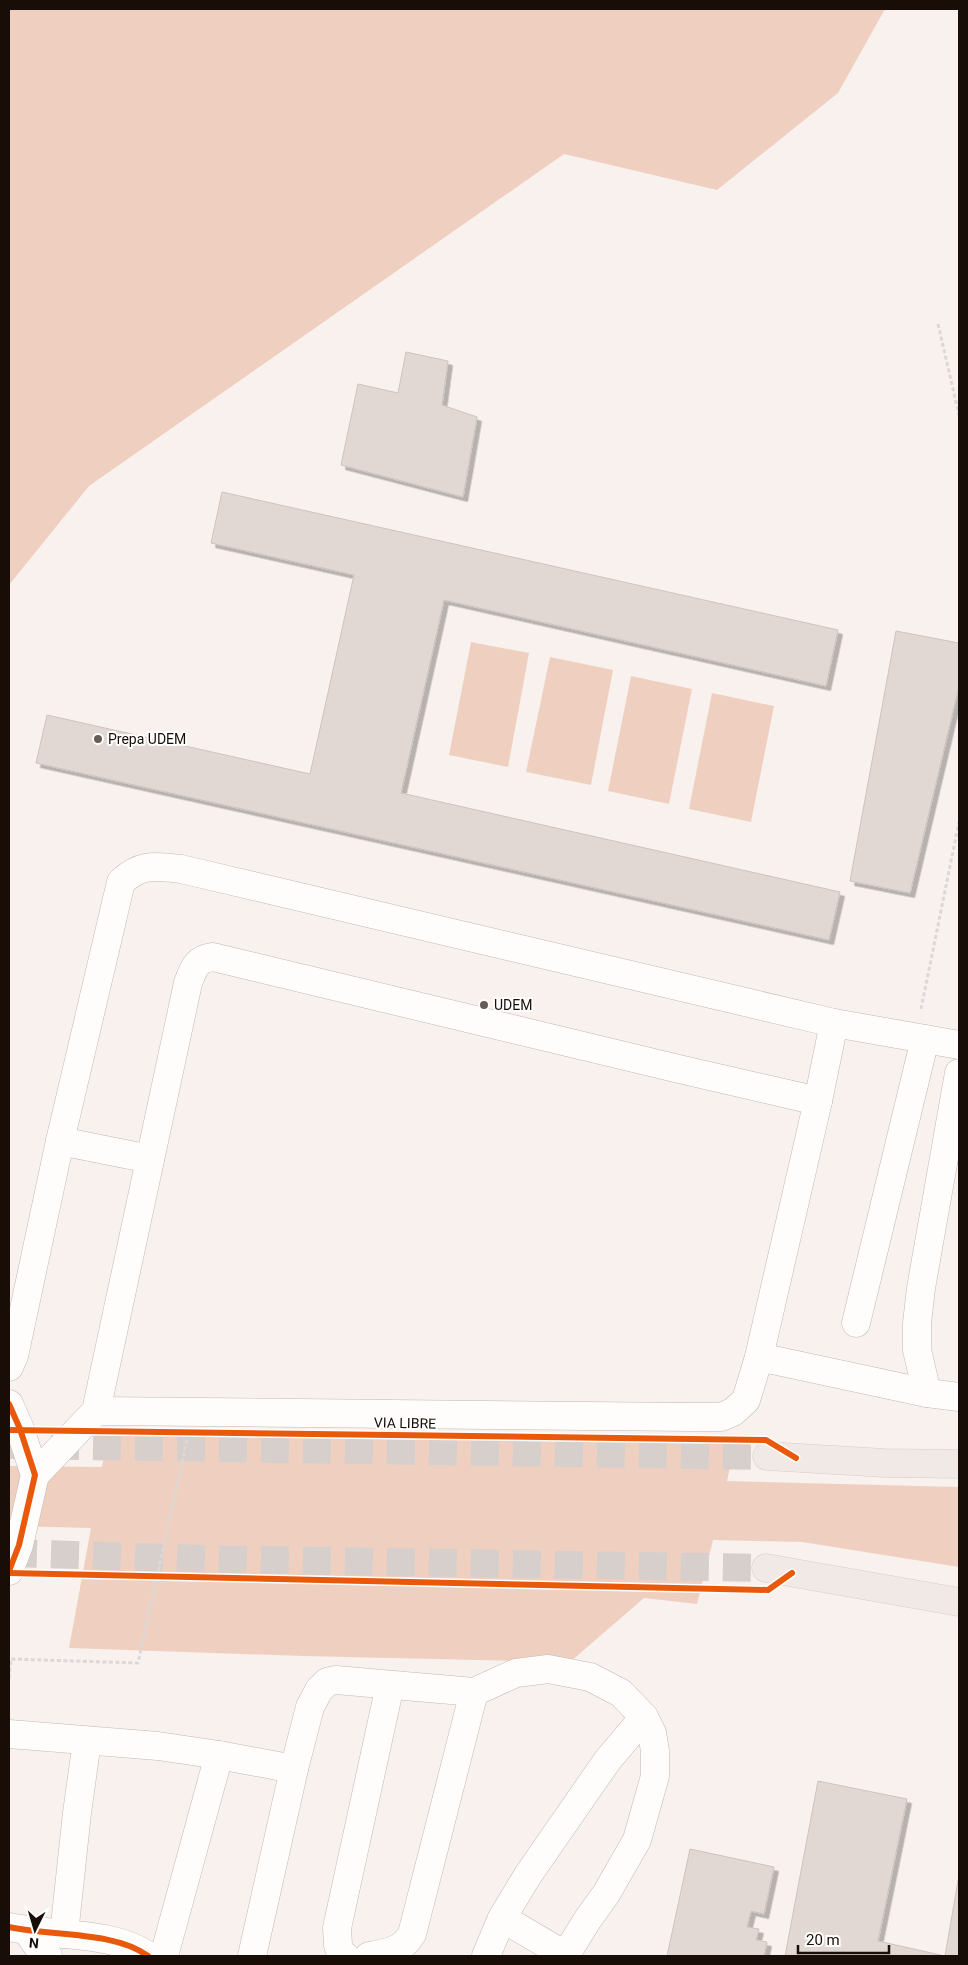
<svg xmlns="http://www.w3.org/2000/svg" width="968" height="1965" viewBox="0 0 968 1965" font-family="Roboto,sans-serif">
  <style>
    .green { fill: #efd0c0 }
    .building { fill: #e2d8d3; stroke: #cdc3bf; filter: url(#shadow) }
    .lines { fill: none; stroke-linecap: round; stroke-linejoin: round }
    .major-tunnel { stroke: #d7cfcb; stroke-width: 28; stroke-dasharray: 28 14; stroke-linecap: butt }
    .minor-casing { stroke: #c1b8b3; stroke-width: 29 }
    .major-casing { stroke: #d3cfcc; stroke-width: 29 }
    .path { stroke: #dbd8d7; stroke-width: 3; stroke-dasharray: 4 2.5; stroke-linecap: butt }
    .minor { stroke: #fefdfc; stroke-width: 28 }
    .major { stroke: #f1e9e5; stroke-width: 28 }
    .cycleway-casing { stroke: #fff; stroke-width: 9 }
    .cycleway { stroke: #e8590c; stroke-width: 6 }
    .poi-dot { fill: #675d58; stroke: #fff; stroke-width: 2 }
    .labels { text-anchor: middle; stroke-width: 4; stroke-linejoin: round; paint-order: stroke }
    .poi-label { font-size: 14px; fill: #180d07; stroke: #fff; text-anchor: start }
    .street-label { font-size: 14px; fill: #180d07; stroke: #fff }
  </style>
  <defs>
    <filter id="shadow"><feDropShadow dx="4.5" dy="4.5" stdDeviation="0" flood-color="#0004"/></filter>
  </defs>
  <rect width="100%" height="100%" fill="#f9f1ee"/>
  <g class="green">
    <path d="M 9,9 L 885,9 L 838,93 L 717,190 L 564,154 L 89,486 L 9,585 Z"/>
    <path d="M 471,642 L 529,653 L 508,767 L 449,755 Z"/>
    <path d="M 550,657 L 613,670 L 591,785 L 526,772 Z"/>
    <path d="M 631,676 L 692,689 L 669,804 L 608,791 Z"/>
    <path d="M 712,693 L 774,706 L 751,822 L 689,809 Z"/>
    <path d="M 109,1430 L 736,1439 L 727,1481 L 959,1487 L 959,1567 L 802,1542 L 713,1540 L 697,1604 L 644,1598 L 570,1662 L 303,1656 L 69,1648 L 91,1528 L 9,1526 L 9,1466 L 102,1467 Z"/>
  </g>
  <g class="building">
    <path d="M 406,352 L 448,361 L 442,405 L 477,417 L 463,497 L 341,465 L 358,384 L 398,393 Z"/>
    <path d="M 222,492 L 838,630 L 826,686 L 444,600 L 401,793 L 840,892 L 829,940 L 36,763 L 47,715 L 310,774 L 354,575 L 211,543 Z"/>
    <path d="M 896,631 L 959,643 L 959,686 L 910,893 L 850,881 Z"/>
    <path d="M 818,1781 L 907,1799 L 878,1941 L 945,1956 L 959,1875 L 959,1956 L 785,1956 Z"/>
    <path d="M 690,1849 L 774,1867 L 764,1914 L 751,1911 L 747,1927 L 759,1929 L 756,1940 L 767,1942 L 764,1956 L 667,1956 Z"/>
  </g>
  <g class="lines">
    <g class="major-tunnel">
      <path d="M 9,1445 L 767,1456"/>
      <path d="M 9,1553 L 207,1559 L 766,1568"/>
    </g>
    <defs>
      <g id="minor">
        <path d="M 60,1141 L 150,1159"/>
        <path d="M 856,1323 L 925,1039"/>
        <path d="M 759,1357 L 927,1393 L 959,1397"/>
        <path d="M 9,1367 L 14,1356 L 60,1141 L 121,882 C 141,863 156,866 181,869 L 834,1023 L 959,1045"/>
        <path d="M 927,1393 L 917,1350 L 917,1323 L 921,1288 L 959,1073"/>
        <path d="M 9,1404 L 20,1429 L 35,1475 L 19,1545 L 9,1571"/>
        <path d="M 96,1411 L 691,1417 L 721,1417 L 733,1412 L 746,1400 L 759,1357 L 818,1101 L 834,1023"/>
        <path d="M 35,1475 L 96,1411 L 188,983 C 194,968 196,959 213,957 L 679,1069 L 818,1101"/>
        <path d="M 9,1734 L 158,1746 L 219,1755 L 294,1769"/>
        <path d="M 502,1918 L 565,1955"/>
        <path d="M 9,1927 C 49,1936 115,1931 148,1956"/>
        <path d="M 27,1931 L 36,1944 L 48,1956"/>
        <path d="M 64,1934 L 77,1813 L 87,1741"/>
        <path d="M 164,1956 L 219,1755"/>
        <path d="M 252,1956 L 294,1769 L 310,1707 L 319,1690 L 327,1682 L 336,1680 L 474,1692 L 516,1673 L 548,1669 L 590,1677 L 621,1693 L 644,1717 L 652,1733 L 655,1751 L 655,1776 L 637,1840 L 606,1894 L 588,1919 L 565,1956"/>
        <path d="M 345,1956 L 341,1954 L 338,1945 L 337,1928 L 390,1685"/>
        <path d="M 369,1956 C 387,1953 402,1951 412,1934 L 474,1692"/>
        <path d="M 486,1956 L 502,1918 L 528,1875 L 607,1761 L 644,1717"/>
      </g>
      <g id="major">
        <path d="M 767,1456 L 885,1463 L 959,1464"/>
        <path d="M 766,1568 L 959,1602"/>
      </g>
    </defs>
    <use href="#minor" class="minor-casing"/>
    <use href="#major" class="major-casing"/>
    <g class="path">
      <path d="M 938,324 L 959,415"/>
      <path d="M 921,1009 L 959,822"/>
      <path d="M 9,1678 L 11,1659 L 138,1663 L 187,1440"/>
    </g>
    <use href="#minor" class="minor"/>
    <use href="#major" class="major"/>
    <defs>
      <g id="cycleway">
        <path d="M 9,1404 L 20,1429 L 35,1475 L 19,1545 L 9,1571"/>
        <path d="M 9,1430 L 766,1440 L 796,1458"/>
        <path d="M 9,1573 L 768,1590 L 792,1573"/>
        <path d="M 9,1927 C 49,1936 115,1931 148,1956"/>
      </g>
    </defs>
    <use href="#cycleway" class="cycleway-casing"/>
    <use href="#cycleway" class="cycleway"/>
  </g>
  <g class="poi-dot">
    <circle cx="98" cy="739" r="5"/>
    <circle cx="484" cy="1005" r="5"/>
  </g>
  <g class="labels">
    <g class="poi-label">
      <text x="108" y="744">Prepa UDEM</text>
      <text x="494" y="1010">UDEM</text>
    </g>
    <g class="street-label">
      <text transform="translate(405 1423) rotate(1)" y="5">VIA LIBRE</text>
    </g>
  </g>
  <rect width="968" height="1965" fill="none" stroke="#180d07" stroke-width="20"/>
  <g transform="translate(35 1930) rotate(185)" stroke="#ffffff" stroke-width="4" paint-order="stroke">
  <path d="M0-4L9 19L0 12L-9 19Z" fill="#180d07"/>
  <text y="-8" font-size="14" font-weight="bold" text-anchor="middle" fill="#180d07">N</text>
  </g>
  <path d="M798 1945v8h91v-8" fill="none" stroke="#180d07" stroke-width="2.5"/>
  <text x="806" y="1945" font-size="15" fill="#180d07" stroke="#ffffff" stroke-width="4" paint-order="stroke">20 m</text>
</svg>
